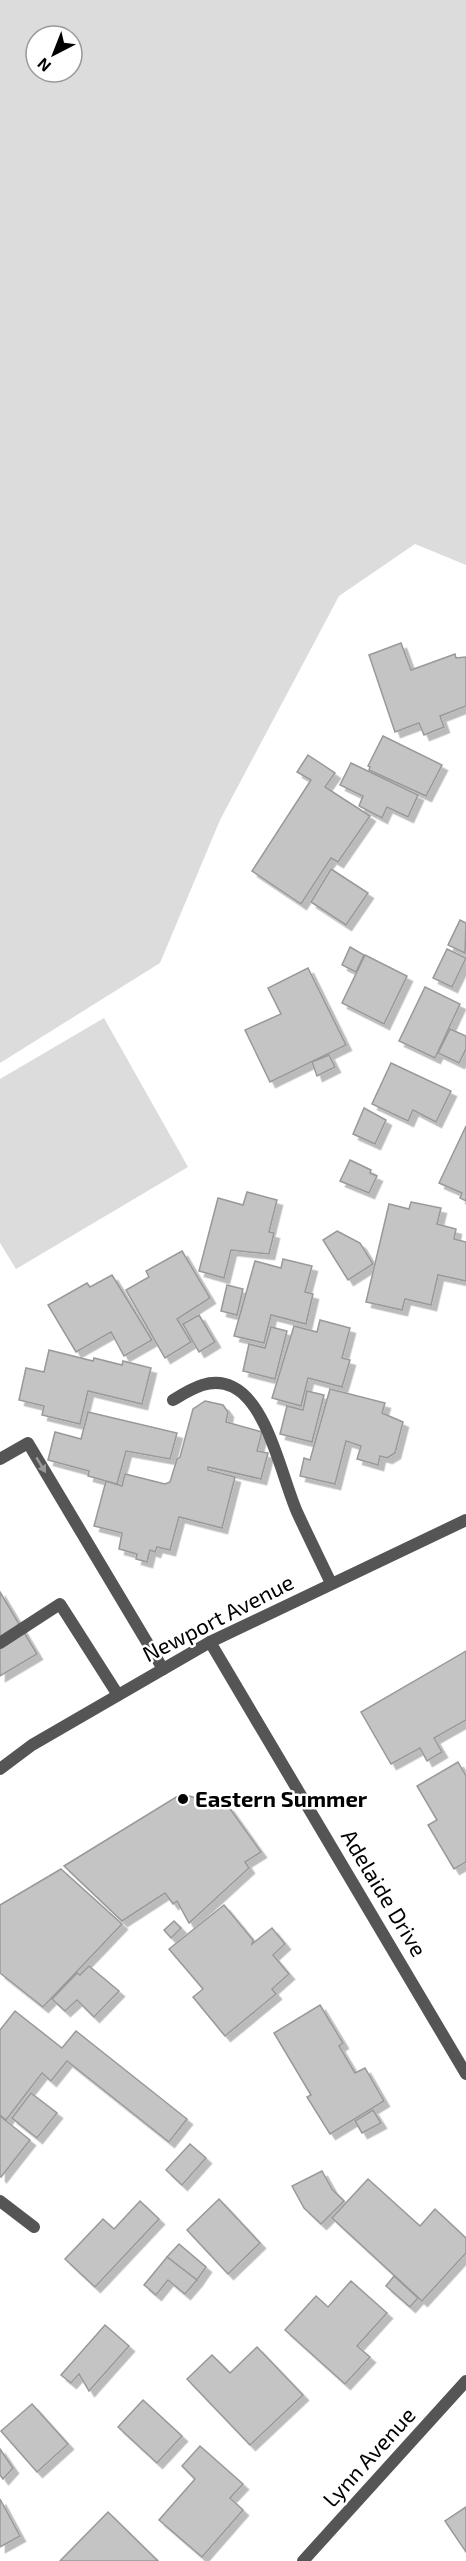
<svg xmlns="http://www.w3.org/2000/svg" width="466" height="2561" viewBox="0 0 466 2561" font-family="'Exo 2',sans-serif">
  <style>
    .green { fill: #dcdcdc; fill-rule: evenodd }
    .building { fill: #c4c4c4; stroke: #999; stroke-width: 1.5; filter: url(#shadow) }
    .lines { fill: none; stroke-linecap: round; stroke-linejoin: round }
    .service { stroke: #555; stroke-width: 12 }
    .minor { stroke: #555; stroke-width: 12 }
    .tertiary { stroke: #555; stroke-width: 12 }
    .oneway { fill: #999 }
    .poi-dot { fill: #000; stroke: #fff; stroke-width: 2 }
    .labels { text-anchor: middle; stroke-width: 5; stroke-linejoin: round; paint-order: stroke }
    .street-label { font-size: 22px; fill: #000; stroke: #fff }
    .poi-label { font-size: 22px; font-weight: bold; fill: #000; stroke: #fff; text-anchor: start }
  </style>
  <defs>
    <filter id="shadow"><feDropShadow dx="5.5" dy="5.5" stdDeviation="0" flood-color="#0004"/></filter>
  </defs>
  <rect width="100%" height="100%" fill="#fff"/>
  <g class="green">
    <path d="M 0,0 L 466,0 L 466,565 L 415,544 L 339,596 L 220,820 L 160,963 L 0,1063 ZM 36,36 L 72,36 L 72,72 L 36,72 Z"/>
    <path d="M 104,1018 L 188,1167 L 16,1269 L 0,1243 L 0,1079 Z"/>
  </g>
  <g class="building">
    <path d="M 401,643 L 411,670 L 455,654 L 456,658 L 466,657 L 466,706 L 440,716 L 444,727 L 424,735 L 419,723 L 395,732 L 369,655 Z"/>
    <path d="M 383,736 L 442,765 L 426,796 L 369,770 L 370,767 L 368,766 Z"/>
    <path d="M 308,755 L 335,773 L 325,787 L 370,816 L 338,862 L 331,858 L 301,904 L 252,871 L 311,780 L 297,772 Z"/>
    <path d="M 351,763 L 418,795 L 408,817 L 387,807 L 382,818 L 359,806 L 363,796 L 340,785 Z"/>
    <path d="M 331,869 L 368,893 L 346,925 L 311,902 Z"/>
    <path d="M 460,920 L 466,923 L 465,953 L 448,945 Z"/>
    <path d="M 350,947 L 364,955 L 356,972 L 342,965 Z"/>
    <path d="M 447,949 L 466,958 L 452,987 L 433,978 Z"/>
    <path d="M 365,955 L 407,976 L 384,1024 L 342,1003 Z"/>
    <path d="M 308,968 L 346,1045 L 270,1082 L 245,1030 L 281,1014 L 268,988 Z"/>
    <path d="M 425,987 L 460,1004 L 435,1058 L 399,1041 Z"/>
    <path d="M 450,1029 L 466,1036 L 466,1049 L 459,1063 L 438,1053 Z"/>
    <path d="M 329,1055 L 335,1067 L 317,1076 L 312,1062 Z"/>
    <path d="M 391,1063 L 451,1091 L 436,1122 L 413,1110 L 408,1121 L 372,1104 Z"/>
    <path d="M 364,1108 L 386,1120 L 375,1144 L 353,1134 Z"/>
    <path d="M 466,1126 L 466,1201 L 460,1198 L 462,1193 L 439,1183 Z"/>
    <path d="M 350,1160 L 371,1170 L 370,1173 L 377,1176 L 369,1193 L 340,1181 Z"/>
    <path d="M 247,1192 L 277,1200 L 269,1232 L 274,1233 L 269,1254 L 231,1250 L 224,1278 L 199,1271 L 218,1198 L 243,1205 Z"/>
    <path d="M 411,1202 L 441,1208 L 437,1224 L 456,1229 L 454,1239 L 466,1242 L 466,1281 L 438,1275 L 431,1305 L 405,1299 L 402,1310 L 366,1302 L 389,1204 L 409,1209 Z"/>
    <path d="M 337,1231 L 360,1243 L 373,1264 L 348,1280 L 323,1240 Z"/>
    <path d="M 182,1251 L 210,1298 L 177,1319 L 191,1342 L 165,1358 L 126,1290 L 149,1277 L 146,1271 Z"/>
    <path d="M 283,1259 L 312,1266 L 305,1292 L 313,1294 L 306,1324 L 271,1315 L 264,1343 L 234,1336 L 255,1261 L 281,1268 Z"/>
    <path d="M 112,1275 L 152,1340 L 124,1356 L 111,1332 L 76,1352 L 48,1305 L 87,1283 L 90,1287 Z"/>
    <path d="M 227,1285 L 243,1289 L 237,1315 L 221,1311 Z"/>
    <path d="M 199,1315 L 215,1342 L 199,1352 L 183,1324 Z"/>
    <path d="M 320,1320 L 350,1328 L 342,1358 L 350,1360 L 342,1387 L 308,1378 L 301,1406 L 272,1398 L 294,1326 L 317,1332 Z"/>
    <path d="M 271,1327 L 287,1331 L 275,1379 L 243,1371 L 249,1344 L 265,1348 Z"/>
    <path d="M 49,1350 L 93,1361 L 94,1358 L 122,1365 L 123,1361 L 151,1368 L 142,1404 L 88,1391 L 80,1424 L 42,1415 L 44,1406 L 19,1400 L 26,1368 L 44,1372 Z"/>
    <path d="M 330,1389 L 385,1403 L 382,1413 L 403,1422 L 395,1453 L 387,1458 L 380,1456 L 378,1465 L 357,1459 L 361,1446 L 346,1441 L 335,1484 L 300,1476 L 304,1458 L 310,1460 Z"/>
    <path d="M 307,1391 L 324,1395 L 312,1442 L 280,1434 L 287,1406 L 303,1410 Z"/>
    <path d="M 205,1401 L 223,1405 L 228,1412 L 226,1422 L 262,1432 L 257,1451 L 268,1453 L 261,1479 L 208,1467 L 208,1470 L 235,1477 L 222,1528 L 179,1517 L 170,1550 L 157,1547 L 155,1552 L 150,1550 L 147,1562 L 136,1559 L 137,1554 L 119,1549 L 122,1533 L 94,1526 L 106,1481 L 122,1486 L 125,1474 L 165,1484 L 170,1482 L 177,1459 L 180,1457 L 193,1409 Z"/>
    <path d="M 88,1412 L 177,1433 L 170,1459 L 126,1451 L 117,1484 L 88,1476 L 89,1471 L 48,1460 L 55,1432 L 81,1439 Z"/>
    <path d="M 0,1592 L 37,1654 L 0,1676 Z"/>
    <path d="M 466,1651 L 466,1720 L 434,1738 L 442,1752 L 427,1761 L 420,1748 L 391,1764 L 361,1712 Z"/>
    <path d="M 458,1762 L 466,1776 L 466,1862 L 454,1869 L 428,1825 L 437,1820 L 417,1786 Z"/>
    <path d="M 181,1794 L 228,1806 L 261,1852 L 245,1862 L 249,1868 L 189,1923 L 177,1901 L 173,1904 L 165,1893 L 122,1921 L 64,1866 Z"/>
    <path d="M 61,1869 L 122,1924 L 43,2007 L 0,1973 L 0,1905 Z"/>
    <path d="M 224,1905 L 253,1940 L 252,1944 L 272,1928 L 285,1944 L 273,1955 L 289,1974 L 272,1989 L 276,1994 L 225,2036 L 193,1997 L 203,1989 L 169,1949 Z"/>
    <path d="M 174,1921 L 181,1928 L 171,1938 L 164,1930 Z"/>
    <path d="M 89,1966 L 119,1991 L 94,2017 L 77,2000 L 65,2011 L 52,1999 L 77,1973 L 80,1975 Z"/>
    <path d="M 320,2005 L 343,2043 L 339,2046 L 355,2073 L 365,2068 L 384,2101 L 330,2134 L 307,2097 L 311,2095 L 274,2033 Z"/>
    <path d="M 15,2011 L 62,2048 L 76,2031 L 187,2119 L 169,2142 L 67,2061 L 51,2081 L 42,2073 L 6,2120 L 0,2115 L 0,2030 Z"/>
    <path d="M 31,2093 L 57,2113 L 37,2138 L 12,2118 Z"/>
    <path d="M 373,2110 L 381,2123 L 362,2133 L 355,2121 Z"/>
    <path d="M 0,2116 L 30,2140 L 1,2177 L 0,2176 Z"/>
    <path d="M 190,2144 L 206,2158 L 182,2185 L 166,2170 Z"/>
    <path d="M 322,2171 L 332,2189 L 344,2201 L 321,2224 L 304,2208 L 292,2186 Z"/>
    <path d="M 368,2179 L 420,2226 L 435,2209 L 466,2238 L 466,2253 L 422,2301 L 332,2218 Z"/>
    <path d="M 219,2199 L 260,2243 L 228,2274 L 187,2230 Z"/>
    <path d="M 140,2201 L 159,2219 L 95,2287 L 65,2259 L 103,2219 L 114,2229 Z"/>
    <path d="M 179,2244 L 206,2267 L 197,2280 L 167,2257 Z"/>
    <path d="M 167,2257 L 197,2280 L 185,2294 L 168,2280 L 156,2295 L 144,2285 Z"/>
    <path d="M 394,2276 L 418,2298 L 410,2307 L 386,2286 Z"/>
    <path d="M 351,2281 L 387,2313 L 357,2346 L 370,2357 L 345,2384 L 285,2330 L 316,2296 L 328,2307 Z"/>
    <path d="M 105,2325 L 129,2346 L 89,2391 L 79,2374 L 71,2383 L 61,2375 Z"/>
    <path d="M 257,2347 L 303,2395 L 250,2445 L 187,2379 L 212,2355 L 230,2373 Z"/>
    <path d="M 143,2400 L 182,2436 L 157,2463 L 118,2427 Z"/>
    <path d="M 32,2404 L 68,2444 L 37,2472 L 1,2431 Z"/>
    <path d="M 200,2446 L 243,2484 L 230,2498 L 243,2510 L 202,2557 L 159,2520 L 195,2479 L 182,2466 Z"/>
    <path d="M 0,2449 L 13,2468 L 3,2479 L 0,2475 Z"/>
    <path d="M 0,2499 L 20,2536 L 0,2547 Z"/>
    <path d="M 466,2507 L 466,2552 L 445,2521 Z"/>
    <path d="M 108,2512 L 158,2561 L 60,2561 Z"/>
  </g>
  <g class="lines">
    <g class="service">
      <path d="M 0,1459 L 28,1443 L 163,1669"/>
      <path d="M 0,1643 L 60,1604 L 118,1695"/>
      <path d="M 0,2201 L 34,2227"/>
    </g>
    <g class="minor">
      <path d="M 173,1400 C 191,1389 211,1376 233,1387 C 268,1404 282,1478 297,1512 C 308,1536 320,1560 331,1583"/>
      <path d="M 210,1642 L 466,2074"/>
      <path d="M 303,2561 L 466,2381"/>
    </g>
    <path class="tertiary" d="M 0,1769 L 32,1745 L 210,1642 L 466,1520"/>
  </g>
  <defs><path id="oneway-solid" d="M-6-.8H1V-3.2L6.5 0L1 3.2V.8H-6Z" transform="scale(1.5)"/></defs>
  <use class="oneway" href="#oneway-solid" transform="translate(41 1465) rotate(59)"/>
  <circle class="poi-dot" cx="183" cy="1799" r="6"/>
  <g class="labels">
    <g class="street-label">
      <text transform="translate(218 1618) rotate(-27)" y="8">Newport Avenue</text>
      <text transform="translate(384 1893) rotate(59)" y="8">Adelaide Drive</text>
      <text transform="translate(369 2457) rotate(-48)" y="8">Lynn Avenue</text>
    </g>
    <g class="poi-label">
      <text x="195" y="1807">Eastern Summer</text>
    </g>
  </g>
  <g transform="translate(54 54) rotate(222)"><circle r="28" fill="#ffffff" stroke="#999999" stroke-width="1.5"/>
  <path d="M0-4.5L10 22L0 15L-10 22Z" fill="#000000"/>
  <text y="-9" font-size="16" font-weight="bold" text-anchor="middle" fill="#000000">N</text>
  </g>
</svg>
